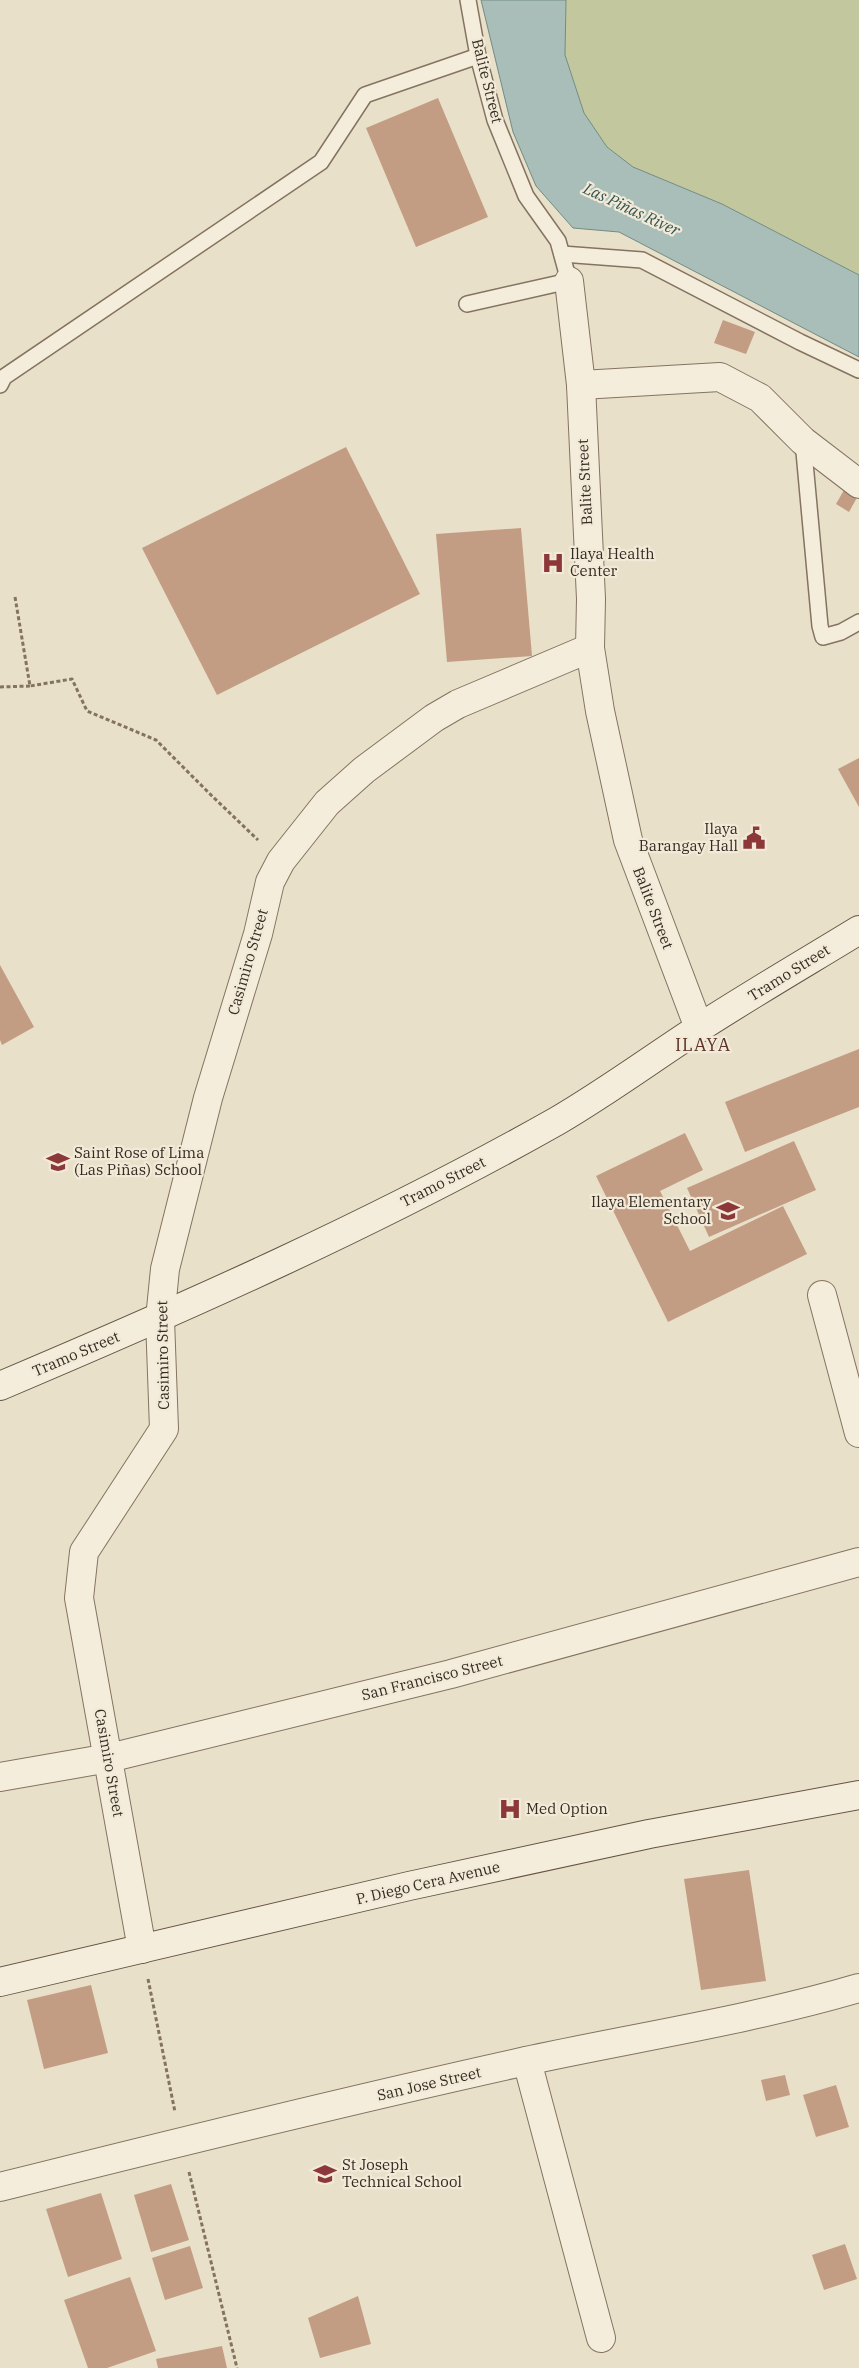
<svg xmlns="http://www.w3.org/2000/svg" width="859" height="2368" viewBox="0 0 859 2368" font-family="'IBM Plex Serif',serif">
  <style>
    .green { fill: #c2c79e }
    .water { fill: #a9beb8; stroke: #718c85 }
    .building { fill: #c39d83 }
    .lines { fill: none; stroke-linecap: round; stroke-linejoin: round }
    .lane-casing { stroke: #847360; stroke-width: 18 }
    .street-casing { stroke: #847360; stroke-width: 30 }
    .secondary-casing { stroke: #665443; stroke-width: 30 }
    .path { stroke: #847360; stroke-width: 3; stroke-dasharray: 4 2.5; stroke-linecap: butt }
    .lane { stroke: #f5eddb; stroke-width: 15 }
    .street { stroke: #f5eddb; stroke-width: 28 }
    .secondary { stroke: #f5eddb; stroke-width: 28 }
    .labels { text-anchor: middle; stroke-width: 4.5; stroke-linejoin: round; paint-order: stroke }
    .street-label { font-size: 15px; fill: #362b21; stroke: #f2ead8 }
    .poi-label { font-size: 15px; fill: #362b21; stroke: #f2ead8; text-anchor: start }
    .water-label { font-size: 16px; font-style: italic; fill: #335451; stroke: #f2ead8 }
    .quarter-label { font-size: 18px; letter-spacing: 1px; fill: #5d3126; stroke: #f2ead8 }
  </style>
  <rect width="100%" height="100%" fill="#e9e0c9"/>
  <path class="green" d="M 566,0 L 859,0 L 859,275 L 722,204 L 633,167 L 607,147 L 584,113 L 565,55 Z"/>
  <path class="water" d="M 481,0 L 566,0 L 565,55 L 584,113 L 607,147 L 633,167 L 722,204 L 859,275 L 859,357 L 619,232 L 573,228 L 536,186 L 513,132 Z"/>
  <g class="building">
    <path d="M 438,98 L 488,217 L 416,247 L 366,128 Z"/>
    <path d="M 723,320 L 755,332 L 746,354 L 714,343 Z"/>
    <path d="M 346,447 L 420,594 L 217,695 L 142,548 Z"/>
    <path d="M 848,483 L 859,494 L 849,512 L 836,504 Z"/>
    <path d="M 521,528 L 532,656 L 447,662 L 436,534 Z"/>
    <path d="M 859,758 L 859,807 L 838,769 Z"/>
    <path d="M 0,965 L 34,1027 L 2,1045 L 0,1040 Z"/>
    <path d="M 859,1049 L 859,1107 L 745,1152 L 725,1102 Z"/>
    <path d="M 685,1133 L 703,1170 L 660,1191 L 690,1251 L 783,1206 L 807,1254 L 668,1322 L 596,1176 Z"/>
    <path d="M 794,1141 L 816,1190 L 709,1237 L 687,1188 Z"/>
    <path d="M 749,1870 L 766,1981 L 701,1990 L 684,1879 Z"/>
    <path d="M 91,1985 L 108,2053 L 44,2069 L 27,2000 Z"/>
    <path d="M 785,2075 L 790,2095 L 766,2101 L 761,2080 Z"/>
    <path d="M 836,2085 L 849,2127 L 816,2137 L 803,2095 Z"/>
    <path d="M 171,2184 L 189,2240 L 151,2252 L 134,2195 Z"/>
    <path d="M 101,2193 L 122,2259 L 68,2277 L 46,2209 Z"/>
    <path d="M 845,2244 L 857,2279 L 824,2290 L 812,2255 Z"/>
    <path d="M 190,2246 L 203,2288 L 165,2300 L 152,2258 Z"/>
    <path d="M 130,2277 L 156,2351 L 107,2368 L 88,2368 L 64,2300 Z"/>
    <path d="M 358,2296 L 371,2344 L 320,2358 L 308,2318 Z"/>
    <path d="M 222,2346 L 227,2368 L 158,2368 L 156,2359 Z"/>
  </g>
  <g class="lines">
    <defs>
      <g id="lane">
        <path d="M 562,254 L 642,260 L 800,342 L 859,370"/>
        <path d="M 467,304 L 569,281 L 558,241 L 526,196 L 495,120 L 478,56 L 468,0"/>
        <path d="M 0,385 L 4,377 L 321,162 L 365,95 L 478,56"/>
        <path d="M 803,441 L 820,626 L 823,637 L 841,632 L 859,622"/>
      </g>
      <g id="street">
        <path d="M 569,281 L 581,385 L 591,599 L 590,648 L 600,711 L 628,840 L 699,1028"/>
        <path d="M 581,385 L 720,377 L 760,398 L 803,441 L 859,484"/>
        <path d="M 822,1295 L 859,1433"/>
        <path d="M 0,1777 L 109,1758 L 451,1674 L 859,1562"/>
        <path d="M 142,1949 L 79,1598 L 84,1552 L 164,1429 L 160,1319 L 165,1269 L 208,1098 L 258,934 L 270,882 L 281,861 L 327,803 L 364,770 L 434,718 L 458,704 L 590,648"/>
        <path d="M 527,2061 L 601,2338"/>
        <path d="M 0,2187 C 175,2143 350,2100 526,2061 C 637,2037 750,2020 859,1988"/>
      </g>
      <g id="secondary">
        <path d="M 0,1386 C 189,1306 378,1222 557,1121 C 605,1093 650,1060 696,1030 C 750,995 805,963 859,930"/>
        <path d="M 0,1982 L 409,1886 L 649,1834 L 859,1795"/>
      </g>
    </defs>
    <use href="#lane" class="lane-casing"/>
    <use href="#street" class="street-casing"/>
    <use href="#secondary" class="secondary-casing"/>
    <g class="path">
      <path d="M 15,597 L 30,686 L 72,679 L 87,711 L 156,740 L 213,797 L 258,840"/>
      <path d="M 0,687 L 30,686"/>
      <path d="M 148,1979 L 175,2112"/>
      <path d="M 189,2172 L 237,2368"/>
    </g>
    <use href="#lane" class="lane"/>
    <use href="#street" class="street"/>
    <use href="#secondary" class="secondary"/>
  </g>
  <defs>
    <symbol id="hospital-bare" viewBox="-9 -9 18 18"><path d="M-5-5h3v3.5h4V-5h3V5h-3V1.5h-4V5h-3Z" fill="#8c3738" stroke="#f2ead8" stroke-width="2.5" paint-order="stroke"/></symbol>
    <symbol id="civic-bare" viewBox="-9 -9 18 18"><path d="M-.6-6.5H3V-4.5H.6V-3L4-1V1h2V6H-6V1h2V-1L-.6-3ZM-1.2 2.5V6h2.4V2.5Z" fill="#8c3738" stroke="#f2ead8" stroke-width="2.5" paint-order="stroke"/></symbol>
    <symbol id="school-bare" viewBox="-9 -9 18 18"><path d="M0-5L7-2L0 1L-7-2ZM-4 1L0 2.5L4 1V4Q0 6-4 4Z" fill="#8c3738" stroke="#f2ead8" stroke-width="2.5" paint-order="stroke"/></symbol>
  </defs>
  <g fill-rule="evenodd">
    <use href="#hospital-bare" x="537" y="547" width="32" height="32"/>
    <use href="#civic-bare" x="738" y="822" width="32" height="32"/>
    <use href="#school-bare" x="42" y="1146" width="32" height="32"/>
    <use href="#school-bare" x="712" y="1195" width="32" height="32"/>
    <use href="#hospital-bare" x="494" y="1793" width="32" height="32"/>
    <use href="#school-bare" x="309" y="2158" width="32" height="32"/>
  </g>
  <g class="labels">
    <g class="street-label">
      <text transform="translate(487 81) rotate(76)" y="5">Balite Street</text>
      <text transform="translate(585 482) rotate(-93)" y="5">Balite Street</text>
      <text transform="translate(653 908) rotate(69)" y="5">Balite Street</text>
      <text transform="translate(248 962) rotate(-74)" y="5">Casimiro Street</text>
      <text transform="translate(789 973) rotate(-32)" y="5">Tramo Street</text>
      <text transform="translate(443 1182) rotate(-27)" y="5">Tramo Street</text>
      <text transform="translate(76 1354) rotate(-23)" y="5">Tramo Street</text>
      <text transform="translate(163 1355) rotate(-91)" y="5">Casimiro Street</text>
      <text transform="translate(432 1678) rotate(-14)" y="5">San Francisco Street</text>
      <text transform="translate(109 1763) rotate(80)" y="5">Casimiro Street</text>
      <text transform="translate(428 1883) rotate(-13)" y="5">P. Diego Cera Avenue</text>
      <text transform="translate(429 2084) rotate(-13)" y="5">San Jose Street</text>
    </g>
    <g class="poi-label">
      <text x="570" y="559">Ilaya Health<tspan x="570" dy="17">Center</tspan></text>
      <text x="738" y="834" text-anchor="end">Ilaya<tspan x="738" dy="17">Barangay Hall</tspan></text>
      <text x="74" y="1158">Saint Rose of Lima<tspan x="74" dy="17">(Las Piñas) School</tspan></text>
      <text x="711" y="1207" text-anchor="end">Ilaya Elementary<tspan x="711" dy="17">School</tspan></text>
      <text x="526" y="1814">Med Option</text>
      <text x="342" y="2170">St Joseph<tspan x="342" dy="17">Technical School</tspan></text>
    </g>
    <g class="water-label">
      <text transform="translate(632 209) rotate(25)" y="6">Las Piñas River</text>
    </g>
    <g class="quarter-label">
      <text x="703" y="1051">ILAYA</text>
    </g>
  </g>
</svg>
